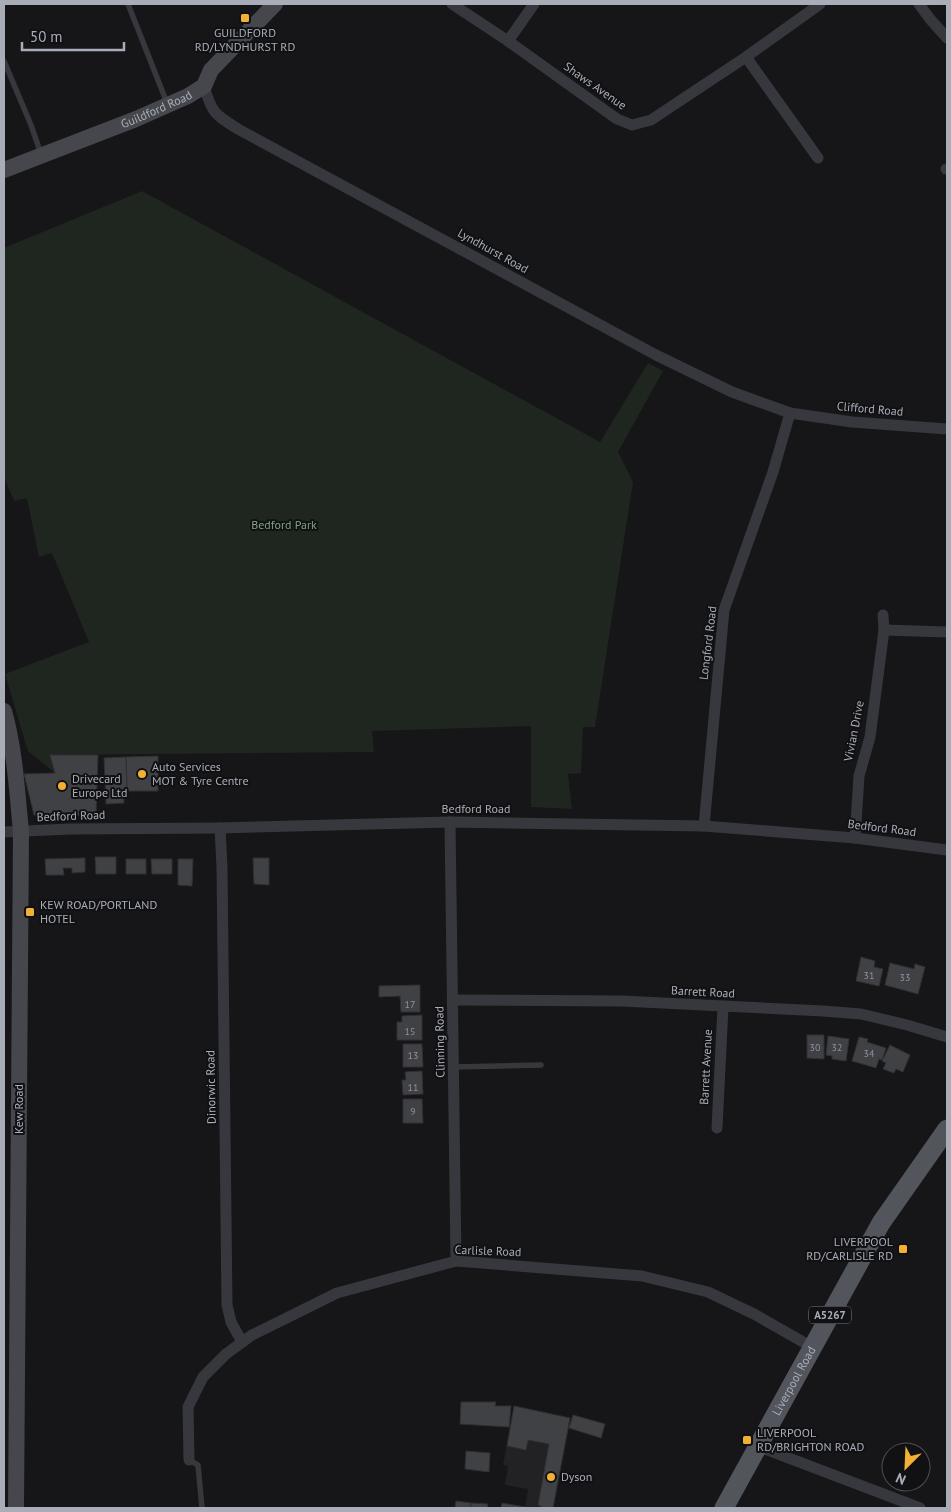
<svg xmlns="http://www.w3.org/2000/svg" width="951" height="1512" viewBox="0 0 951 1512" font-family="'PT Sans',sans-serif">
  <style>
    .built { fill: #222225 }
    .green { fill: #1e261f }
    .building { fill: #404145; stroke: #303034 }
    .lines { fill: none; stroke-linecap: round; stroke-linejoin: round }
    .lane { stroke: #37383d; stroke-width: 5.5 }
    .street { stroke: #37383d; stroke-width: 11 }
    .secondary { stroke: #45474d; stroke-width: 16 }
    .primary { stroke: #53555c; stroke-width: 19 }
    .poi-dot { fill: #f2b134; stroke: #111113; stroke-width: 2 }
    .labels { text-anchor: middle; stroke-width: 4; stroke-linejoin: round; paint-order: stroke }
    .number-label { font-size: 10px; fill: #8e929b }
    .shield { fill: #111113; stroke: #7b7e86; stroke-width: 1 }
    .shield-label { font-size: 11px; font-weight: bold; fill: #a8adb8 }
    .poi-label { font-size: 12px; fill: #a8adb8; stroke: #111113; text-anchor: start }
    .street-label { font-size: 12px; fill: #a8adb8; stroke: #111113 }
    .park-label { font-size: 12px; fill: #7fa381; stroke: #111113 }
  </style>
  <rect width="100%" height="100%" fill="#161618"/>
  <path class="built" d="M 514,1406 L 570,1418 L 553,1508 L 525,1508 L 528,1489 L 505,1485 L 508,1466 L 503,1465 Z"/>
  <path class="green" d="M 142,191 L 600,442 L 648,363 L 663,371 L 618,452 L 633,482 L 595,727 L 583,727 L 581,773 L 568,774 L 572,809 L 531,807 L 531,726 L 372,731 L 374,752 L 50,755 L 55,773 L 28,751 L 5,674 L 89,642 L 52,553 L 39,557 L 27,498 L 14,501 L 4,477 L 4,248 Z"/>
  <g class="building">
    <path d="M 50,755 L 98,755 L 96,816 L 34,815 L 24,774 L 55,773 Z"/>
    <path d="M 158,756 L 158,791 L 127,791 L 126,757 Z"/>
    <path d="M 126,757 L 127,791 L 123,791 L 124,803 L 106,804 L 104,758 Z"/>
    <path d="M 95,857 L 116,857 L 116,874 L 96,874 Z"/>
    <path d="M 85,858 L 85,872 L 72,873 L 72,868 L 63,868 L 64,875 L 46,875 L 45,859 Z"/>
    <path d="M 253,858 L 269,858 L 269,885 L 254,884 Z"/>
    <rect x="126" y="859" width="20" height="15"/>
    <path d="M 151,859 L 172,859 L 172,874 L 152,874 Z"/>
    <path d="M 178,859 L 193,859 L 192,886 L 178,885 Z"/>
    <path d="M 861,957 L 875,961 L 874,967 L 883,969 L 879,986 L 856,981 Z"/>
    <path d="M 890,963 L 914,969 L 915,964 L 925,967 L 918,994 L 885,985 Z"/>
    <path d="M 420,985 L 420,1012 L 401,1012 L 400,996 L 379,997 L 379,986 Z"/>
    <path d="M 422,1015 L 422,1040 L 397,1040 L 397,1022 L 402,1022 L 402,1016 Z"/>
    <path d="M 807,1035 L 824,1035 L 824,1059 L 807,1058 Z"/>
    <path d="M 828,1036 L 849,1039 L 846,1061 L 832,1059 L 832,1056 L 826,1055 Z"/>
    <path d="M 859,1037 L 868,1039 L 867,1042 L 886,1048 L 882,1060 L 879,1059 L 876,1068 L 852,1061 Z"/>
    <path d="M 403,1044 L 422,1044 L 423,1067 L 403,1067 Z"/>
    <path d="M 890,1045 L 910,1055 L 903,1072 L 896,1069 L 894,1073 L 883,1069 L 886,1063 L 882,1061 Z"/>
    <path d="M 422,1071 L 423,1094 L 403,1095 L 402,1080 L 406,1080 L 405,1072 Z"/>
    <path d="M 403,1099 L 422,1099 L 423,1123 L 403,1123 Z"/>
    <path d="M 461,1402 L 496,1402 L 495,1406 L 511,1406 L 509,1427 L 460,1424 Z"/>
    <path d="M 514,1406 L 570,1418 L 553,1508 L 540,1508 L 541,1506 L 538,1505 L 549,1444 L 528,1440 L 526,1450 L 507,1446 Z"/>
    <path d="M 573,1415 L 605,1424 L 601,1438 L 569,1428 Z"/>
    <path d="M 466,1451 L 490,1453 L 489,1472 L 465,1469 Z"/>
    <path d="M 456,1501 L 471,1503 L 471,1508 L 455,1508 Z"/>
    <path d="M 471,1503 L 488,1504 L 487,1508 L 471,1508 Z"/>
    <path d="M 502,1503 L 525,1507 L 525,1508 L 501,1508 Z"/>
  </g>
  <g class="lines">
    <g class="lane">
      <path d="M 128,4 L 167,103"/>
      <path d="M 4,61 L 31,125 L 41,154"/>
      <path d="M 454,1067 L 541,1065"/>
      <path d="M 189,1460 L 198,1465 L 202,1508"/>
    </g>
    <g class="street">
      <path d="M 452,4 L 508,41 L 617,119 L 632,125 L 651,120 L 746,57 L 820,4"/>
      <path d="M 919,4 L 930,19 L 947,38"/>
      <path d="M 508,41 L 534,4"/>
      <path d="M 746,57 L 818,158"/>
      <path d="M 204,86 C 212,113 214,114 238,129 L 656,355 L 732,392 L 790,413 L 852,422 L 947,429"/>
      <path d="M 946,169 L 947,169"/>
      <path d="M 884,630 L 947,632"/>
      <path d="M 450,822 L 456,1261"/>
      <path d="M 704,826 L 724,610 L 773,472 L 790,413"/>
      <path d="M 220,828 L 222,867 L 227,1305 L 231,1322 L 242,1342"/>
      <path d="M 4,832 L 70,829 L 220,828 L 450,822 L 704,826 L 855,838 L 947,850"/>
      <path d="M 855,838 L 859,776 L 870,737 L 884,630 L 883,615"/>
      <path d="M 453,1000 L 622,1001 L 823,1011 L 861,1014 L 907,1025 L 947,1037"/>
      <path d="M 717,1128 L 723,1007"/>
      <path d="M 757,1446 L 920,1508"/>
      <path d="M 189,1460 L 188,1407 L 203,1377 L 226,1354 L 252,1335 L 337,1293 L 456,1261 L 642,1276 L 708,1292 L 754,1314 L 812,1347"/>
    </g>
    <g class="secondary">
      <path id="s1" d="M 4,170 L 136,119 L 188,96 L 204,86 L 211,70 L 275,4"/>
      <path d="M 4,711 C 15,750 17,791 21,832 L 16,1508"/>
    </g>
    <path class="primary" id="s2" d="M 724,1508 L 881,1223 L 947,1129"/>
  </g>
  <g class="poi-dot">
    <rect x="240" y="13" width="10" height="10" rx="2.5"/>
    <circle cx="142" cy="774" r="5"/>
    <circle cx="62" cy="786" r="5"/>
    <rect x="25" y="907" width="10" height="10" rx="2.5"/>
    <rect x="898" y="1244" width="10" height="10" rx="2.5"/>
    <rect x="742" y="1435" width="10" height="10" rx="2.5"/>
    <circle cx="551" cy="1477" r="5"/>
  </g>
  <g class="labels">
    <g class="number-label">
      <text x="869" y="979">31</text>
      <text x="905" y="981">33</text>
      <text x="410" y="1008">17</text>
      <text x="410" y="1035">15</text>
      <text x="815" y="1051">30</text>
      <text x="837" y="1051">32</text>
      <text x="869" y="1057">34</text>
      <text x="413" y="1059">13</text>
      <text x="413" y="1091">11</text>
      <text x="413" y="1115">9</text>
    </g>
    <rect class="shield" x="809" y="1306.5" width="42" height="17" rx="4"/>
    <g class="shield-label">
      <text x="830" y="1319">A5267</text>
    </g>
    <g class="poi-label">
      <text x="245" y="37" text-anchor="middle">GUILDFORD<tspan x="245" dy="14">RD/LYNDHURST RD</tspan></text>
      <text x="152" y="771">Auto Services<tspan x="152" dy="14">MOT &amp; Tyre Centre</tspan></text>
      <text x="72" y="783">Drivecard<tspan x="72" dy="14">Europe Ltd</tspan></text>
      <text x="40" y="909">KEW ROAD/PORTLAND<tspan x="40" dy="14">HOTEL</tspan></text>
      <text x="893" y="1246" text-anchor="end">LIVERPOOL<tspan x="893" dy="14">RD/CARLISLE RD</tspan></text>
      <text x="757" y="1437">LIVERPOOL<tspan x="757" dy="14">RD/BRIGHTON ROAD</tspan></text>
      <text x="561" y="1481">Dyson</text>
    </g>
    <g class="street-label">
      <text transform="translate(595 86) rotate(35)" y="4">Shaws Avenue</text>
      <text dy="4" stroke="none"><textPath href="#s1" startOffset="164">Guildford Road</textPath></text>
      <text transform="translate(493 251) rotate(29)" y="4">Lyndhurst Road</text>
      <text transform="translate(870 409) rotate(5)" y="4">Clifford Road</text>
      <text transform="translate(708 643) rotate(-83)" y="4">Longford Road</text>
      <text transform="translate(854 731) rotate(-79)" y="4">Vivian Drive</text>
      <text x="476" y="813">Bedford Road</text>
      <text transform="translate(71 816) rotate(-2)" y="4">Bedford Road</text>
      <text transform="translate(882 828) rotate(7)" y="4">Bedford Road</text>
      <text transform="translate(703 992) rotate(3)" y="4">Barrett Road</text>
      <text transform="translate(440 1042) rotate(-91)" y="4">Clinning Road</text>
      <text transform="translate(706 1067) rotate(-87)" y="4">Barrett Avenue</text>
      <text transform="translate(211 1087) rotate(-91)" y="4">Dinorwic Road</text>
      <text transform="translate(19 1109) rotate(-90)" y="4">Kew Road</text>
      <text transform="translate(488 1251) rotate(2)" y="4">Carlisle Road</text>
      <text dy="4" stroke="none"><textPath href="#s2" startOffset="145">Liverpool Road</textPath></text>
    </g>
    <g class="park-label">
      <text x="284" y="529">Bedford Park</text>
    </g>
  </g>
  <rect width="951" height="1512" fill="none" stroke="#a8adb8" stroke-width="10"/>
  <g transform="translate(906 1467) rotate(204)"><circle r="24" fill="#111113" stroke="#4d4f55"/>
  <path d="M0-4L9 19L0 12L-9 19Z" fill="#f2b134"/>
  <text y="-8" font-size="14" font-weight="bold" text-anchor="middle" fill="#a8adb8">N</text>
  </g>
  <path d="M22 42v8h102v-8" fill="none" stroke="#a8adb8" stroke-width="2.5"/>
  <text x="30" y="42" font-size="15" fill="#a8adb8" stroke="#111113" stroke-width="4" paint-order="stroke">50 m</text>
</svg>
